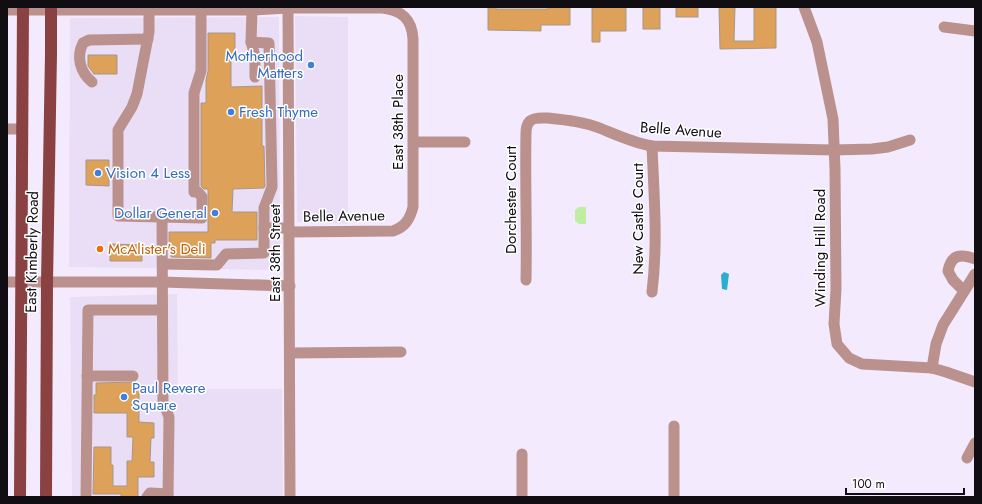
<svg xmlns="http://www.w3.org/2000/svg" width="982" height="504" viewBox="0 0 982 504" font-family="Jost,sans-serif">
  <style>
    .built { fill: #eadef7 }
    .green { fill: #beeea2 }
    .water { fill: #2daccd }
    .building { fill: #dea159; stroke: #a49789 }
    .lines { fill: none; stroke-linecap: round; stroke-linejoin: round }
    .minor { stroke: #bb918e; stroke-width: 11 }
    .major { stroke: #894141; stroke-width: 12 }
    .shop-dot { fill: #3f7fe0; stroke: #fff; stroke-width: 1.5 }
    .food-dot { fill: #e8710a; stroke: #fff; stroke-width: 1.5 }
    .labels { text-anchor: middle; stroke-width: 3; stroke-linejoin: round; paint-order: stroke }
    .shop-label { font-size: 15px; fill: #366cbe; stroke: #fff; text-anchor: start }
    .street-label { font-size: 15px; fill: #100d13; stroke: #fff }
    .food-label { font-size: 15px; fill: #c56008; stroke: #fff; text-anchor: start }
  </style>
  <rect width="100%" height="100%" fill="#f3ebfd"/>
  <g class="built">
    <path d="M 295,16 L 348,17 L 348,224 L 297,222 Z"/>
    <path d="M 279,17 L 280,270 L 69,267 L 70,18 Z"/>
    <path d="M 177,294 L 178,389 L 282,389 L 283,497 L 72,497 L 70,297 Z"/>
  </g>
  <path class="green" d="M 579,207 L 586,207 L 586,224 L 579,224 L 575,221 L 575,210 Z"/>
  <path class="water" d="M 724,272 L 729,274 L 727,290 L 722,289 L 721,275 Z"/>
  <g class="building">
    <path d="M 488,7 L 496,7 L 496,9 L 548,9 L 548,7 L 570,7 L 570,25 L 541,25 L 541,31 L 488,30 Z"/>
    <path d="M 592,7 L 626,7 L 626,31 L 600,31 L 600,42 L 592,42 Z"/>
    <rect x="643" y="7" width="17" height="22"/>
    <rect x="676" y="7" width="22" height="10"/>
    <path d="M 719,7 L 735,7 L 734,41 L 754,41 L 754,7 L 776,7 L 776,48 L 720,49 Z"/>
    <path d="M 208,33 L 235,33 L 235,57 L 231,57 L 231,87 L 262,86 L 262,146 L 264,146 L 265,186 L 264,188 L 233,189 L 232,212 L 257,212 L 257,240 L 215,240 L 215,243 L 211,243 L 211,258 L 171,257 L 171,242 L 169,242 L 169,232 L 208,232 L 208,189 L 204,189 L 201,186 L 201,103 L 206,103 L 206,80 L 208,71 Z"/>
    <path d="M 88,55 L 117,55 L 117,74 L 94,74 L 88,66 Z"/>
    <path d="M 86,160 L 109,160 L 109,186 L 86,185 Z"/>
    <path d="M 110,244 L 142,245 L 142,261 L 110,261 Z"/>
    <path d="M 136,382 L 136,389 L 139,389 L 139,422 L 154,423 L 154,438 L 151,438 L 150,462 L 154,462 L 154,477 L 138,477 L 138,497 L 121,497 L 121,494 L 93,494 L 94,447 L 111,447 L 111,465 L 113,465 L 113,486 L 127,486 L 127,461 L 132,461 L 133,437 L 127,437 L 127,413 L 94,413 L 94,395 L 96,395 L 96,383 Z"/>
  </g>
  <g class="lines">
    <g class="minor">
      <path d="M 149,7 L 149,32 L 137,94 L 132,107 L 118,130 L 118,216 L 202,218 L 202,197 L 198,192 L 194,192 L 194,93 L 201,71 L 201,9"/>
      <path d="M 288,7 L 290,497"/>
      <path d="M 804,7 L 817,42 L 833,119 L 835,169 L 836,289 L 834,324 L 837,344 L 849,358 L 862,364 L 932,368 L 946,372 L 975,382"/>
      <path d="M 7,10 L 252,10 L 288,8 L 382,8 C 402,10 412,19 413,39 L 413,207 C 410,219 405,227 393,231 L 289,232"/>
      <path d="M 252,10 L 251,42 L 255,56 L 255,77"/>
      <path d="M 944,27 L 975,31"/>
      <path d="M 92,82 C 80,72 76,57 83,43 L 89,40 L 148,39"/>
      <path d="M 7,129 L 21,129"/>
      <path d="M 414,142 L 465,142"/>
      <path d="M 652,146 C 654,196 658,243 652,292"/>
      <path d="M 162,218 L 163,402 L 169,417 L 168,497"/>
      <path d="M 264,228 L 289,228"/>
      <path d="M 163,264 L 217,265 L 226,254 L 264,253 L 264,208 L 272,187 L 269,43 L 251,42"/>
      <path d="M 526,280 C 527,231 525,182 526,133 C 526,129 527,124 530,121 C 534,117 543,118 548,118 C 567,120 585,122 602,129 C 619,136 634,143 652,146 L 834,150 L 872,149 L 888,147 L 910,140"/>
      <path d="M 7,282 L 162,282 L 290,286"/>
      <path d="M 964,291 L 953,280 L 948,271 C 951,255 960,253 975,259"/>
      <path d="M 290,353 L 401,352"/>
      <path d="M 932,368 L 936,344 L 943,325 L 975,274"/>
      <path d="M 87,376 L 133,376"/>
      <path d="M 522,454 L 522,497"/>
      <path d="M 967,458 L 975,443"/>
      <path d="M 86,497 L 88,310 L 162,310"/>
      <path d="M 147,497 L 150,493 L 168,494"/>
      <path d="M 674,497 L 674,426"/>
    </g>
    <g class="major">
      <path d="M 20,497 L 23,7"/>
      <path d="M 46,497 L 47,282 L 51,54 L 51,7"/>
    </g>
  </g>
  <g class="shop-dot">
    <circle cx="311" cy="65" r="4"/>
    <circle cx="231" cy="112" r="4"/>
    <circle cx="98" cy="173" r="4"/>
    <circle cx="215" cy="213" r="4"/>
    <circle cx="124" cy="397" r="4"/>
  </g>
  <circle class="food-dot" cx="100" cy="249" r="4"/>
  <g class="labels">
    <g class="shop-label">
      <text x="303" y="61" text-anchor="end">Motherhood<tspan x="303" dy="17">Matters</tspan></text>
      <text x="239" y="117">Fresh Thyme</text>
      <text x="106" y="178">Vision 4 Less</text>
      <text x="207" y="218" text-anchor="end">Dollar General</text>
      <text x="132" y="393">Paul Revere<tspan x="132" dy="17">Square</tspan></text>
    </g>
    <g class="street-label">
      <text transform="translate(398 122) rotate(-90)" y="5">East 38th Place</text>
      <text transform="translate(681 130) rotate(4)" y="5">Belle Avenue</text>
      <text transform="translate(511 200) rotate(-90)" y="5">Dorchester Court</text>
      <text transform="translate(344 216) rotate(-1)" y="5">Belle Avenue</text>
      <text transform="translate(638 219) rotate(-90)" y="5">New Castle Court</text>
      <text transform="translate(820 248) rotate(-90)" y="5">Winding Hill Road</text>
      <text transform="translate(32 252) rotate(-89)" y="5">East Kimberly Road</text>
      <text transform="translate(275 253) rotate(-90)" y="5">East 38th Street</text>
    </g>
    <g class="food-label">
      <text x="108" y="254">McAlister's Deli</text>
    </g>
  </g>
  <rect width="982" height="504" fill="none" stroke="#100d13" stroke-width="16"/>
  <path d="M846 488v6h118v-6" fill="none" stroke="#100d13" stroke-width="2"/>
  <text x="852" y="488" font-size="12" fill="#100d13" stroke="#ffffff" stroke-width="3" paint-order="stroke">100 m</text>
</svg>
